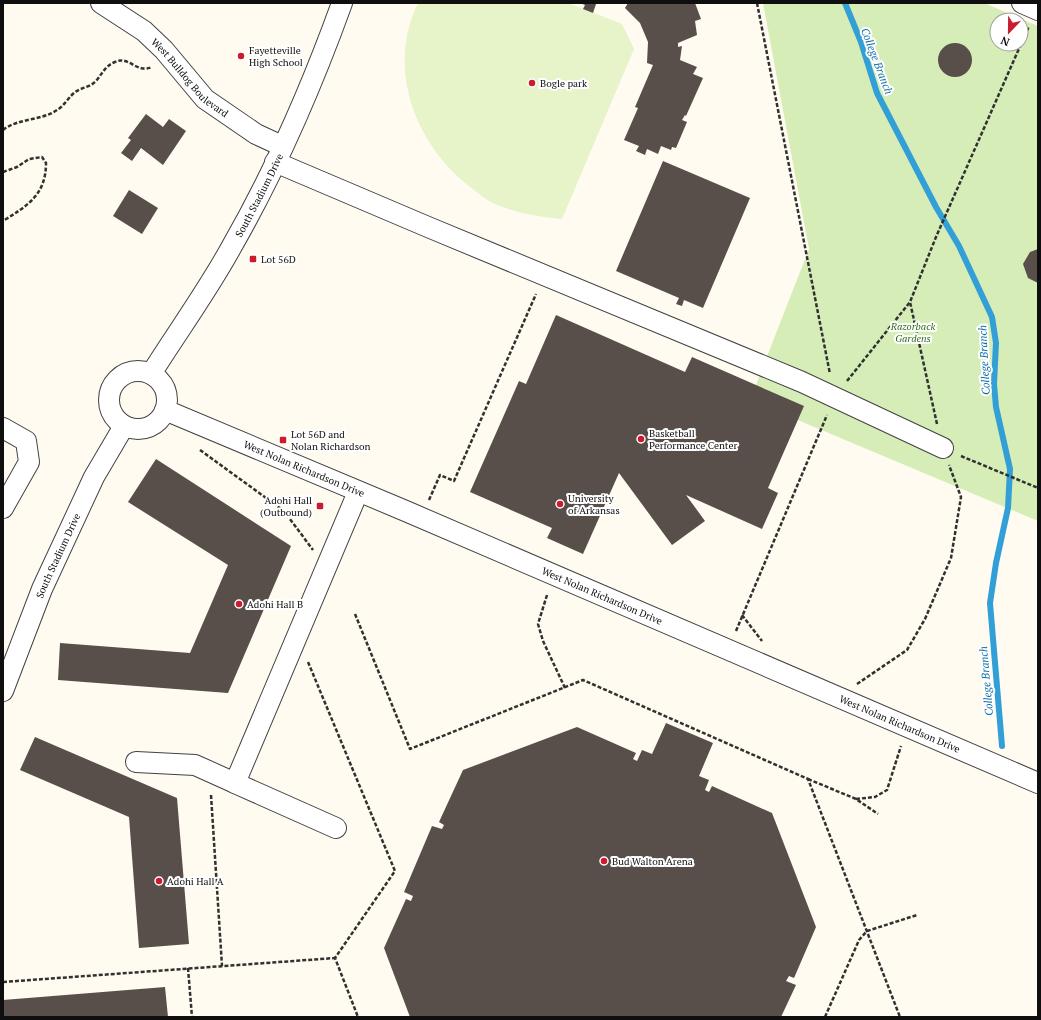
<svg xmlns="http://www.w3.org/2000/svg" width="1041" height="1020" viewBox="0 0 1041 1020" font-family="'PT Serif',serif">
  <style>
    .green { fill: #d6edb7; fill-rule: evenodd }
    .pitch { fill: #e7f3c9 }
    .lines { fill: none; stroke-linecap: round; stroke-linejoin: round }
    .stream { stroke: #339fd7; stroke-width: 6 }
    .building { fill: #584f4a }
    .minor-casing { stroke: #424242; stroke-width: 22 }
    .path { stroke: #313131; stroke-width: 2.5; stroke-dasharray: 4 2; stroke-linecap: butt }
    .minor { stroke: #fff; stroke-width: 20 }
    .poi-dot { fill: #c91c2f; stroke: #fff; stroke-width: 1.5 }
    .labels { text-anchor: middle; stroke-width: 4; stroke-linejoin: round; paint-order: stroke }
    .poi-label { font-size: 10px; fill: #0f0f0f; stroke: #fff; text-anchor: start }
    .street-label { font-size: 10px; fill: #0f0f0f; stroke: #fff }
    .park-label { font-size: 10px; font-style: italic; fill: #306c1a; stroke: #fff }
    .water-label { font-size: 11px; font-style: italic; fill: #0e6faa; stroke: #fff }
  </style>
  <rect width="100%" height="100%" fill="#fffbf1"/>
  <path class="green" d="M 763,3 L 984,3 L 1038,26 L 1038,521 L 750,400 L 809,249 ZM 997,20 L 1021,20 L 1021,44 L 997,44 Z"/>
  <path class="pitch" d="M 418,3 L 568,3 L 622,24 L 634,49 L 562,219 C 537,216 512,213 489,201 C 482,197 476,191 469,186 C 415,144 386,68 418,3 Z"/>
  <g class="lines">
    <path class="stream" d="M 845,3 L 861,42 L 877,93 L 936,207 L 959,246 L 992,317 L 996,343 L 994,384 L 996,407 L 1010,469 L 1008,508 L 996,563 L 990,603 L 1002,746"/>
  </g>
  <g class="building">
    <path d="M 580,3 L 593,3 L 596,4 L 593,13 L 583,9 L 585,5 Z"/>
    <path d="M 628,3 L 695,3 L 701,19 L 695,21 L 697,35 L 678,43 L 678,47 L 682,46 L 680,60 L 697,67 L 693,74 L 703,78 L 686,116 L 685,115 L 682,120 L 687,122 L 676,148 L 672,147 L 671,150 L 661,146 L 658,154 L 647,149 L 645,155 L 636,151 L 639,146 L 624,140 L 638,108 L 635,107 L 653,65 L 647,63 L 648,42 L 640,23 L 625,8 Z"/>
    <circle cx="955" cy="60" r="17"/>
    <path d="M 146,114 L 163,127 L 169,119 L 186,131 L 163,165 L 141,148 L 132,161 L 121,153 L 131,140 L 128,138 Z"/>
    <path d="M 663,161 L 750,198 L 703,308 L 684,300 L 682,306 L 676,304 L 679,298 L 616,271 Z"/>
    <path d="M 129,190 L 158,208 L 142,234 L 113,216 Z"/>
    <path d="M 1038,249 L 1038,283 L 1028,278 L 1023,264 L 1030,252 Z"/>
    <path d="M 556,315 L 685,372 L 692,357 L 804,406 L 768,488 L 778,493 L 762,529 L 686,495 L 705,521 L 672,545 L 619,473 L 583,554 L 547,538 L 552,528 L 470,492 L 519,381 L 526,384 Z"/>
    <path d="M 156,459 L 291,546 L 228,693 L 58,680 L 60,643 L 190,653 L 228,565 L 128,502 Z"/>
    <path d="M 666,723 L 713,743 L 699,776 L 709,780 L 705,790 L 709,792 L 712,786 L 772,813 L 816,927 L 794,978 L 789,976 L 786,981 L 796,985 L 781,1017 L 410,1017 L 384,948 L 406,899 L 411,901 L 413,896 L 404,892 L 432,826 L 442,829 L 444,825 L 439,822 L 463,770 L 577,727 L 636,753 L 633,759 L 637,761 L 642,750 L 652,754 Z"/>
    <path d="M 35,737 L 177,798 L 189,944 L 139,948 L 129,817 L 20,770 Z"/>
    <path d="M 165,987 L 168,1017 L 3,1017 L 3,1000 Z"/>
  </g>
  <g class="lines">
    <defs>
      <g id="minor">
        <path id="s1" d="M 101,3 L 144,31 L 164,50 L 205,99 L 256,134 L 282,146"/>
        <path d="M 1022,3 L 1038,10"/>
        <path d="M 275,162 L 428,227 L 802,382 L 943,448"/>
        <circle cx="138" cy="400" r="29"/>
        <path id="s2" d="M 151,374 C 178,331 208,290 232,246 C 276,169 312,86 342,3"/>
        <path id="s3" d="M 165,410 L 408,512 L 1038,783"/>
        <path d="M 3,428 L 26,441 L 29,462 L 3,508"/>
        <path id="s4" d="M 3,691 L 42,589 L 94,477 L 124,426"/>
        <path d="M 136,762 L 195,765 L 235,783"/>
        <path d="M 336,828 L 235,783 L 358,492"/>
      </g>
    </defs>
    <use href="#minor" class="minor-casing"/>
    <g class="path">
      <path d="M 757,3 L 830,374"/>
      <path d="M 3,130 C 18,118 41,121 57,110 C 64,106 68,98 74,93 C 81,87 89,88 96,81 C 102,74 105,66 115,62 C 129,55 136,74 152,67"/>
      <path d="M 3,172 L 17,167 L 29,159 L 42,157 L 46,163 C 46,195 27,206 3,221"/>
      <path d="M 847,381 L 910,302"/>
      <path d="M 937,424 L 910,302 L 936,237 L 1029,26"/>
      <path d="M 200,450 L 284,511 L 313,550"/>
      <path d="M 961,456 L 1038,488"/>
      <path d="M 429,500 L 440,475 L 454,481 L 536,294"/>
      <path d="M 547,595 L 538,624 L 543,641 L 565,688"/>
      <path d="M 355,614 L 410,749 L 583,680 L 808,779 L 900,1017"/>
      <path d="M 742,615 L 762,641"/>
      <path d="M 736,631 L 827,415"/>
      <path d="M 308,662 L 395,871 L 335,958 L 358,1017"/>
      <path d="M 857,684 L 907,650 L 925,619 L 951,558 L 961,497 L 949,465"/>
      <path d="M 808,779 L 856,799 L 878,814"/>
      <path d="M 211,795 L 222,966"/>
      <path d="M 856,799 L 875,797 L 887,790 L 901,746"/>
      <path d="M 188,968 L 192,1017"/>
      <path d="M 3,982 L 335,958"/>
      <path d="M 825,1017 L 859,940 L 867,931 L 917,915"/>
    </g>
    <use href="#minor" class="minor"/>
  </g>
  <g class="poi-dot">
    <circle cx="241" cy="56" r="4"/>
    <circle cx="532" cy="83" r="4"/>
    <rect x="249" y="255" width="8" height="8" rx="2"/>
    <circle cx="641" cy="439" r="4"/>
    <rect x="279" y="436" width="8" height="8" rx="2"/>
    <circle cx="560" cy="504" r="4"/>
    <rect x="316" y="502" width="8" height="8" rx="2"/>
    <circle cx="239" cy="604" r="4"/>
    <circle cx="604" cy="861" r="4"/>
    <circle cx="159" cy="881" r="4"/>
  </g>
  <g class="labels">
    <g class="poi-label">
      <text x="249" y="54">Fayetteville<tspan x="249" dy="12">High School</tspan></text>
      <text x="540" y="87">Bogle park</text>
      <text x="261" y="263">Lot 56D</text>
      <text x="649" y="437">Basketball<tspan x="649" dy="12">Performance Center</tspan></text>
      <text x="291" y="438">Lot 56D and<tspan x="291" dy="12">Nolan Richardson</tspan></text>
      <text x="568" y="502">University<tspan x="568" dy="12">of Arkansas</tspan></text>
      <text x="312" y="504" text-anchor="end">Adohi Hall<tspan x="312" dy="12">(Outbound)</tspan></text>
      <text x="247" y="608">Adohi Hall B</text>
      <text x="612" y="865">Bud Walton Arena</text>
      <text x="167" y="885">Adohi Hall A</text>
    </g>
    <g class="street-label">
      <text dy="4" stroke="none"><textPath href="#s1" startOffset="117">West Bulldog Boulevard</textPath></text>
      <text dy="4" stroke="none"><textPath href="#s2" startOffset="209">South Stadium Drive</textPath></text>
      <text dy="4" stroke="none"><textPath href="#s3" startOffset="151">West Nolan Richardson Drive</textPath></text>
      <text dy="4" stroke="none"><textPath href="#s4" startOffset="146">South Stadium Drive</textPath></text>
      <text dy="4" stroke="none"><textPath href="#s3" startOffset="475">West Nolan Richardson Drive</textPath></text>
      <text dy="4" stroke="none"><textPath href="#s3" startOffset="799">West Nolan Richardson Drive</textPath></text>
    </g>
    <g class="park-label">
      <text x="913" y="330">Razorback<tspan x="913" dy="12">Gardens</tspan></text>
    </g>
    <g class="water-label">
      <text transform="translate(877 61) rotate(69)" y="4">College Branch</text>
      <text transform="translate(984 360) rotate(-93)" y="4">College Branch</text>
      <text transform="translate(986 681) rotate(-95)" y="4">College Branch</text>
    </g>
  </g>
  <rect width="1041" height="1020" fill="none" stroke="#0f0f0f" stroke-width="8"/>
  <g transform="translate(1009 32) rotate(202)"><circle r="19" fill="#ffffff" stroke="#9f9f9f"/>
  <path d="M0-3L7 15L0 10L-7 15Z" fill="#c91c2f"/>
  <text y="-6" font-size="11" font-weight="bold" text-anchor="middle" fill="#0f0f0f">N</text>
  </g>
</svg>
